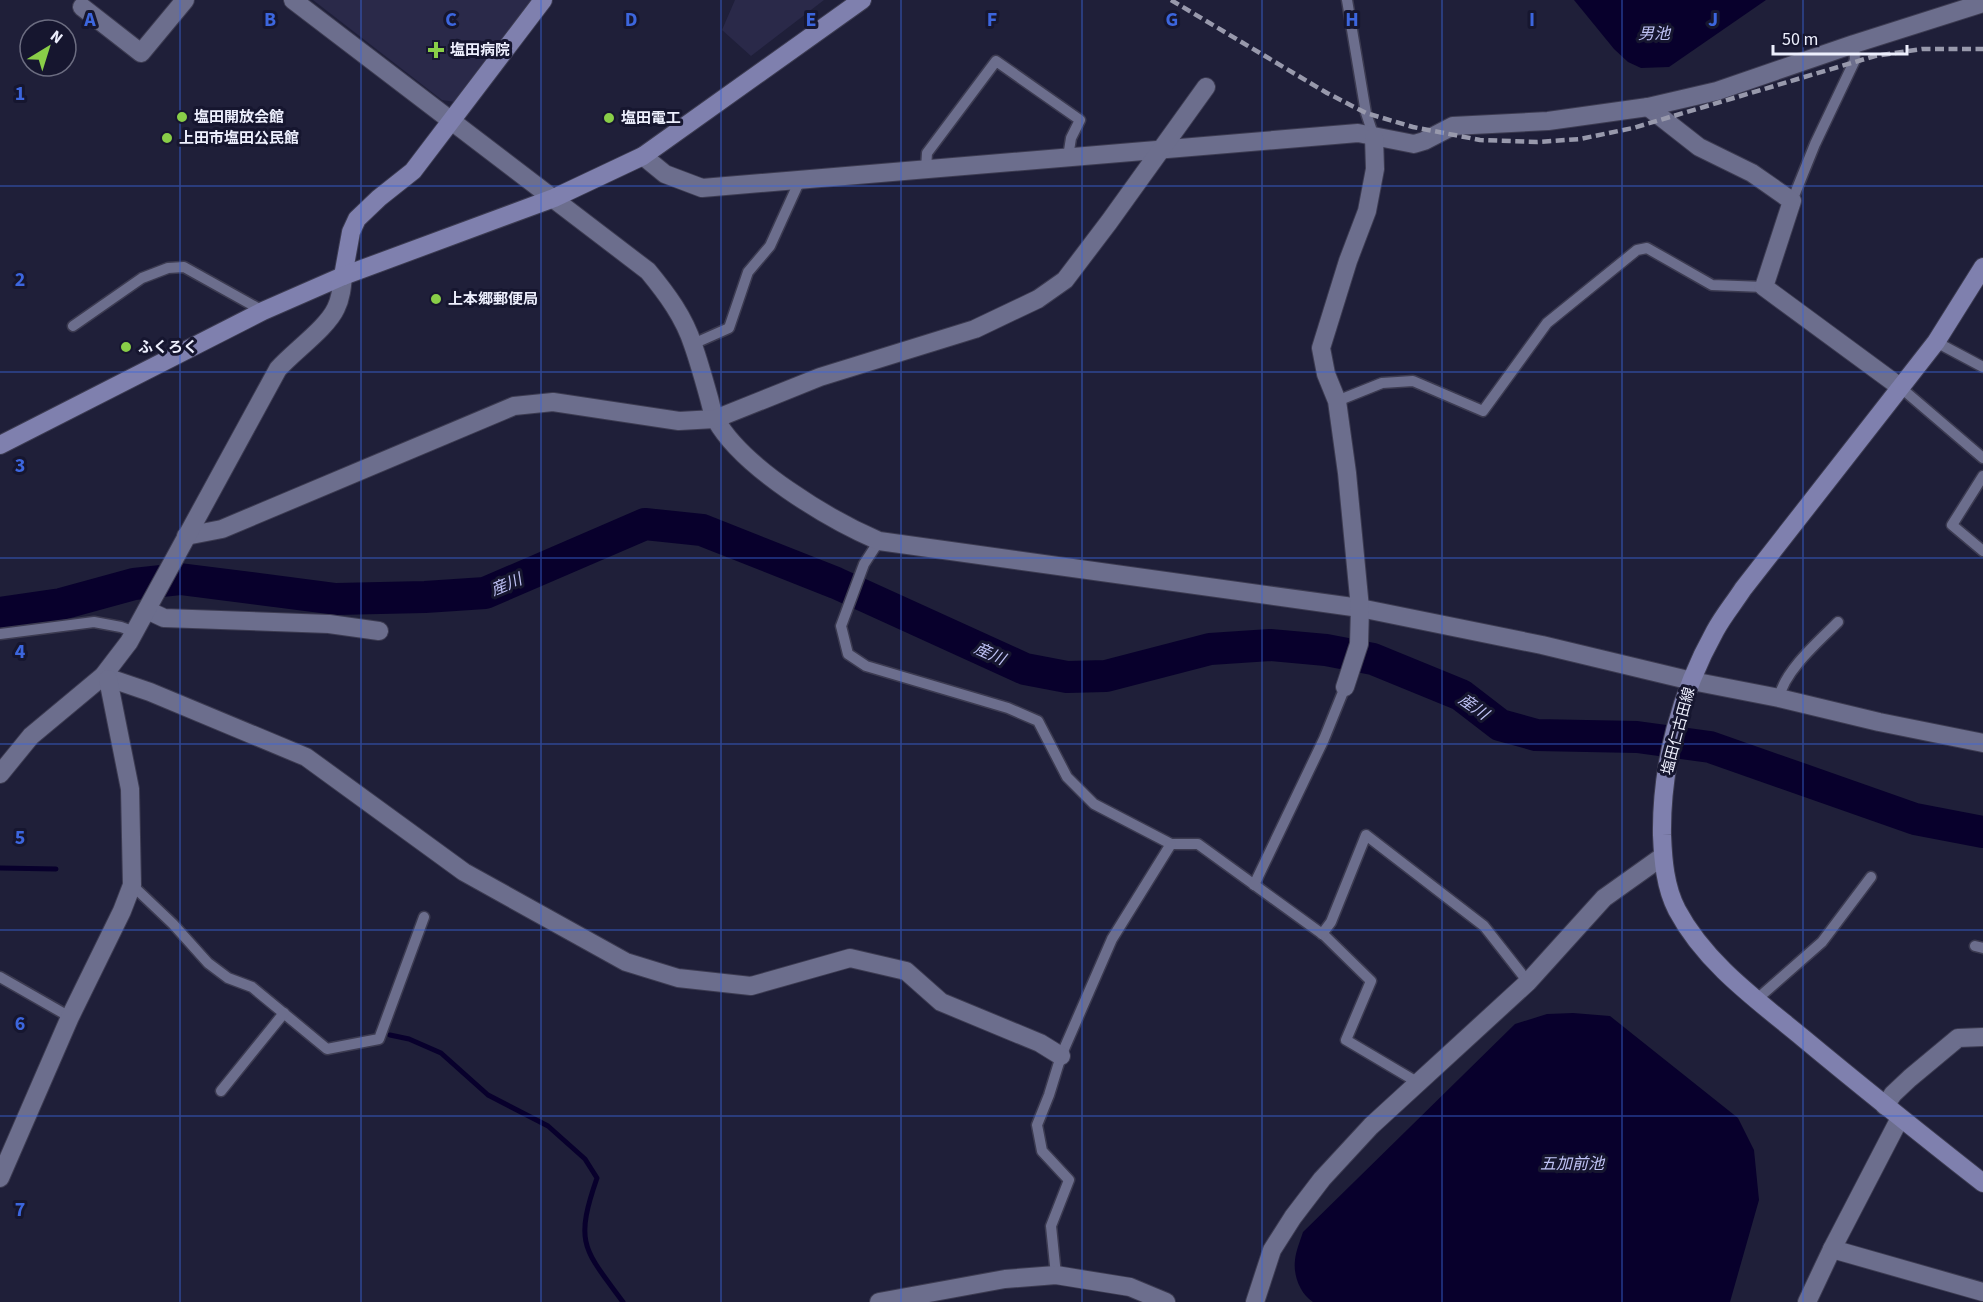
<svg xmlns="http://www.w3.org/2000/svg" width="1983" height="1302" viewBox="0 0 1983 1302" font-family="'Source Sans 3','Noto Sans JP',sans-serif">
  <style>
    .built { fill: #2a2949 }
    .water { fill: #08002c }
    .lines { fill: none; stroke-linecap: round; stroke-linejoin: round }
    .stream { stroke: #08002c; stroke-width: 5 }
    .river { stroke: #08002c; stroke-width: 32 }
    .lane-casing { stroke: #3c3b51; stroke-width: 13 }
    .street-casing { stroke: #3c3b51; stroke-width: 20 }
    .secondary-casing { stroke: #3c3b51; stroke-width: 20 }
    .lane { stroke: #6c6e8d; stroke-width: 10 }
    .street { stroke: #6c6e8d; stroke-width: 18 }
    .secondary { stroke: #7f80ae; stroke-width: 18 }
    .rail { stroke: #9899ac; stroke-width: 4.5; stroke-dasharray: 9 4.5; stroke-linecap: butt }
    .grid { fill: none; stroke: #3c66de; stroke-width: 1.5; stroke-opacity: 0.55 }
    .poi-dot { fill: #89ce48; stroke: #16162f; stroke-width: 2 }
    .labels { text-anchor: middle; stroke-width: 6; stroke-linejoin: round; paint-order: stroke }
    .poi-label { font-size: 15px; font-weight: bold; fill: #edeffd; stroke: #16162f; text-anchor: start }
    .street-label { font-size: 15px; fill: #edeffd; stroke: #16162f }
    .water-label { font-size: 16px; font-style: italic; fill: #bfc2f5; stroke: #16162f }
    .grid-label { font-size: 20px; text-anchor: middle; font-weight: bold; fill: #3c66de; stroke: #16162f; stroke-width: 6; stroke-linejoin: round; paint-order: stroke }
  </style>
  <rect width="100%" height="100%" fill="#1f1f39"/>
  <g class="built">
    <path d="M 313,0 L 532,0 L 455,102 L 442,100 Z"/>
    <path d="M 735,0 L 824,0 L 751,56 L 722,30 Z"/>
  </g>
  <g class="water">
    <path d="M 1574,0 L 1766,0 L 1669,67 L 1641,68 L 1628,62 L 1614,49 Z"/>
    <path d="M 1573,1013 L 1610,1016 L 1738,1118 L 1754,1150 L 1759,1200 L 1730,1302 L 1313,1302 C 1300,1294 1293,1275 1295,1260 C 1296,1251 1300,1241 1303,1232 L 1515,1024 L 1547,1014 Z"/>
  </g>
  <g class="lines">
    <g class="stream">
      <path d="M 0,868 L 56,869"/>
      <path d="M 390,1035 L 409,1039 L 441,1053 L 488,1095 L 548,1126 L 585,1159 L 597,1178 C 574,1244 584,1249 623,1302"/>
    </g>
    <path class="river" d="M 0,613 L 61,604 L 134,584 L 180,579 L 336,599 L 425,597 L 485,593 L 645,524 L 702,530 L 836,583 L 1025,669 L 1067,677 L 1106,676 L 1210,649 L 1270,645 L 1326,650 L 1373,659 L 1461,695 L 1500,725 L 1536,735 L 1637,737 L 1710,747 L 1915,819 L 1983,832"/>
    <defs>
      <g id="lane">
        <path d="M 1347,0 L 1366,113 L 1374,137"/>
        <path d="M 926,169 L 927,153 L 996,61 L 1080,120 L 1071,138 L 1068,157"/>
        <path d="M 1792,201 L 1815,144 L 1855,60 L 1854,44"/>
        <path d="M 73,326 L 142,278 L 168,268 L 184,267 L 263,311"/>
        <path d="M 1936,342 L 1983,367"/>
        <path d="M 693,344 L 729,328 L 748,272 L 770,246 L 800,180"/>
        <path d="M 1900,387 L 1983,458"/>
        <path d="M 1337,401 L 1382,383 L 1413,381 L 1483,411 L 1547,323 L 1637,250 L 1647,248 L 1712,285 L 1764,287"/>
        <path d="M 1983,476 L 1952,525 L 1983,551"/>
        <path d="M 879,541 L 864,564 L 841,626 L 848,654 L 866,666 L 1008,708 L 1038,721 L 1067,777 L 1094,804 L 1171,844 L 1198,844 L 1325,936 L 1371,981 L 1346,1040 L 1417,1082"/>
        <path d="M 0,634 L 94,622 L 121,627 L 135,632"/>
        <path d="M 1779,698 C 1784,671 1819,641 1838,622"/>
        <path d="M 132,885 L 173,924 L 208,963 L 228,978 L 252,987 L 327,1049 L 379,1039 L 424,917"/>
        <path d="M 1254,885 L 1324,739 L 1345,687"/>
        <path d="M 1322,934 L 1331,922 L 1366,835 L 1484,926 L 1528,982"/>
        <path d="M 1975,946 L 1983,948"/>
        <path d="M 0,977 L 70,1017"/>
        <path d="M 1756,1000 L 1822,942 L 1871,877"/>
        <path d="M 221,1091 L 284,1013"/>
        <path d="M 1056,1275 L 1051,1226 L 1069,1180 L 1042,1151 L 1037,1125 L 1049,1095 L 1061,1056 L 1112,939 L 1171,844"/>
      </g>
      <g id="street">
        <path d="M 293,0 L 648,271 C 667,294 684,317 693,345 C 699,362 704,380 709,398 C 711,405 712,413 716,420 C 743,468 828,519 879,541 L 1360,608 L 1542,645 L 1692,681 L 1779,698 L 1879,722 L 1983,743"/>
        <path d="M 82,7 L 141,53 L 185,0"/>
        <path d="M 1648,107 L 1699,147 L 1752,173 L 1792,201 L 1764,287 L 1900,387"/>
        <path d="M 643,156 L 665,174 L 702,188 L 1358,133 L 1414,144 L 1424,141 L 1453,126 L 1548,121 L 1648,107 L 1717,91 L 1854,44 L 1983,3"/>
        <path d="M 186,536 L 222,529 L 514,406 L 553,402 L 679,421 L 715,419 L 820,377 L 975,329 L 1038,299 L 1065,280 L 1109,222 L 1206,87"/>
        <path d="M 147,610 L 164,618 L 329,624 L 379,631"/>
        <path d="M 103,676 L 150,692 L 306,757 L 464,872 L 626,962 L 678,978 L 751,986 L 850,958 L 906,971 L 941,1002 L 1040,1043 L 1061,1056"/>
        <path d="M 1345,687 L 1359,644 L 1360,608 L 1347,473 L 1337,401 L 1326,374 L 1321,348 L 1348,261 L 1367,211 L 1375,169 L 1374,137"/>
        <path d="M 0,774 L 31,736 L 103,676 L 129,642 L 278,369 C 294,351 327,328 336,308 C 341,298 342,287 343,276"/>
        <path d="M 1885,1106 L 1893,1094 L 1910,1078 L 1958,1038 L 1983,1037"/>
        <path d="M 0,1178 L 70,1017 L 122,911 L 132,885 L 130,789 L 108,679"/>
        <path d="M 1832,1249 L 1983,1292"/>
        <path d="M 879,1302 L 1005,1279 L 1056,1275 L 1130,1287 L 1166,1302"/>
        <path d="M 1255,1302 L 1272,1250 L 1293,1217 L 1322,1179 L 1371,1126 L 1528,982 L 1604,898 L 1663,856"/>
        <path d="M 1807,1302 L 1832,1249 L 1900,1118"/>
      </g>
      <g id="secondary">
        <path d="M 1983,267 L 1936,342 L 1743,589 C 1734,603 1723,616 1715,631 C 1681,692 1661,764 1662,835 C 1663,860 1665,887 1677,910 C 1705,963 1757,1000 1803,1038 C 1862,1087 1922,1135 1983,1183"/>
        <path d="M 343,276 L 351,232 L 357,219 L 379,198 L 413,171 L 543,0"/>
        <path d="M 0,445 L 263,311 L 343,276 L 554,198 L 643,156 L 862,0"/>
      </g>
    </defs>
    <use href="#lane" class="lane-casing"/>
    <use href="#street" class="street-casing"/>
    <use href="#secondary" class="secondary-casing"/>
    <use href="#lane" class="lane"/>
    <use href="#street" class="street"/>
    <use href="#secondary" class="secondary"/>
    <path class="rail" d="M 1171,0 L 1327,93 L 1366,113 L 1413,127 L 1480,140 L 1537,142 L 1580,139 L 1633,128 L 1875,56 L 1922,49 L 1983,49"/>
  </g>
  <path class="grid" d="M 180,0 L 180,1302M 361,0 L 361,1302M 541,0 L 541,1302M 721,0 L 721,1302M 901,0 L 901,1302M 1082,0 L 1082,1302M 1262,0 L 1262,1302M 1442,0 L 1442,1302M 1622,0 L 1622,1302M 1803,0 L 1803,1302M 0,186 L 1983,186M 0,372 L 1983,372M 0,558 L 1983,558M 0,744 L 1983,744M 0,930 L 1983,930M 0,1116 L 1983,1116"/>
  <g class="poi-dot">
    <path d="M433 41h6v6h6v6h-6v6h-6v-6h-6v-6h6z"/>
    <circle cx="182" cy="117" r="6"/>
    <circle cx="609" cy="118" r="6"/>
    <circle cx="167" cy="138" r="6"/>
    <circle cx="436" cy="299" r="6"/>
    <circle cx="126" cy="347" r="6"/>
  </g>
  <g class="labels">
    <g class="poi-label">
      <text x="450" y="55">塩田病院</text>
      <text x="194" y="122">塩田開放会館</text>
      <text x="621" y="123">塩田電工</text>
      <text x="179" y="143">上田市塩田公民館</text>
      <text x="448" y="304">上本郷郵便局</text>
      <text x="138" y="352">ふくろく</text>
    </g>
    <g class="street-label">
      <text transform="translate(1678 731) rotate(-75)" y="5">塩田仁古田線</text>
    </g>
    <g class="water-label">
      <text x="1654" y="39">男池</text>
      <text transform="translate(506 584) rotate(-23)" y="6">産川</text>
      <text transform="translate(990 653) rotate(24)" y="6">産川</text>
      <text transform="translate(1474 706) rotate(35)" y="6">産川</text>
      <text x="1572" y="1169">五加前池</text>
    </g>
  </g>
  <g class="grid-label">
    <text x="90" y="26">A</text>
    <text x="270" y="26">B</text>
    <text x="451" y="26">C</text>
    <text x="631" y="26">D</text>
    <text x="811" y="26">E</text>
    <text x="992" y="26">F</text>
    <text x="1172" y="26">G</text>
    <text x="1352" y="26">H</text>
    <text x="1532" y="26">I</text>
    <text x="1713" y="26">J</text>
    <text x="20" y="100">1</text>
    <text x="20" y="286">2</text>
    <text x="20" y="472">3</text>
    <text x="20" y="658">4</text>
    <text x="20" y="844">5</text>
    <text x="20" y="1030">6</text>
    <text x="20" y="1216">7</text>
  </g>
  <g transform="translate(48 48) rotate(38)"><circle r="28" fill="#16162f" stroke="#6c6d81" stroke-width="1.5"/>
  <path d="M0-4.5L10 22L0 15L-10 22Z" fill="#89ce48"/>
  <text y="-9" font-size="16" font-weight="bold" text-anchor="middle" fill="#edeffd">N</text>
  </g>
  <path d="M1773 45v9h134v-9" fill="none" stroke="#edeffd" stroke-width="3"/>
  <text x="1782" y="45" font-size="18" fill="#edeffd" stroke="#16162f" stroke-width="4.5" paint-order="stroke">50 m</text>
</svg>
